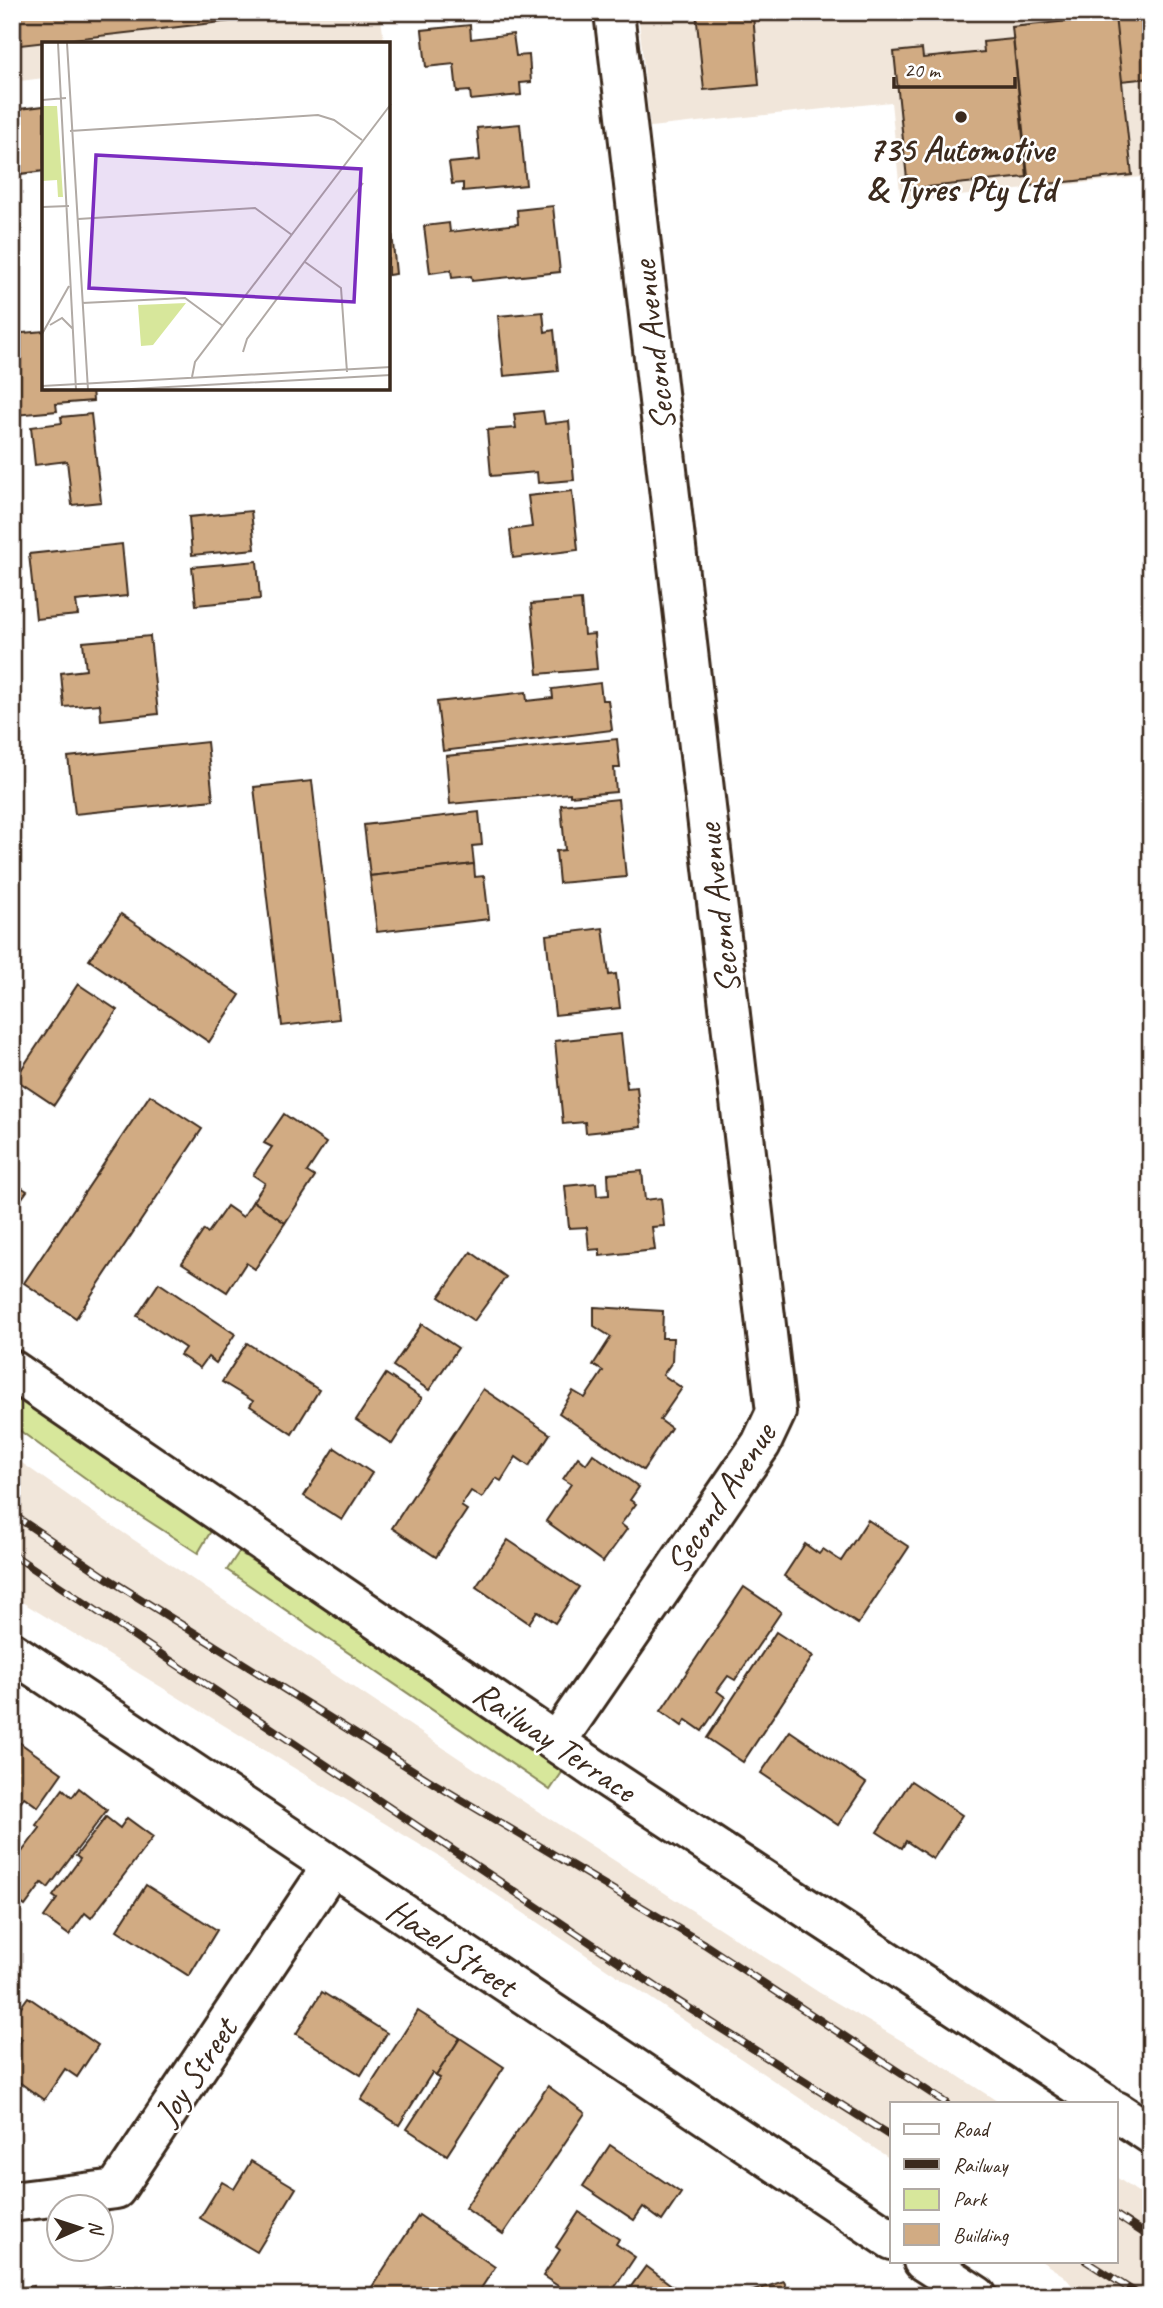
<svg xmlns="http://www.w3.org/2000/svg" width="1163" height="2308" viewBox="0 0 1163 2308" font-family="Caveat,sans-serif">
  <style>
    .built { fill: #f1e6da }
    .green { fill: #d7e79b; stroke: #89885c; stroke-width: 2 }
    .building { fill: #d1ab83; stroke: #3b2a1e; stroke-width: 2 }
    .lines { fill: none; stroke-linecap: round; stroke-linejoin: round }
    .minor-casing { stroke: #3b2a1e; stroke-width: 44 }
    .minor { stroke: #fff; stroke-width: 38 }
    .rail-casing { stroke: #3b2a1e; stroke-width: 8 }
    .rail { stroke: #fff; stroke-width: 5; stroke-dasharray: 16; stroke-linecap: butt }
    .poi-dot { fill: #3b2a1e; stroke: #fff; stroke-width: 2.5 }
    .labels { text-anchor: middle; stroke-width: 5; stroke-linejoin: round; paint-order: stroke }
    .poi-label { font-size: 35px; font-weight: bold; fill: #3b2a1e; stroke: #fff }
    .street-label { font-size: 35px; fill: #3b2a1e; stroke: #fff }
    .inset-road { fill: none; stroke: #b1aaa5; stroke-width: 2 }
    .view { fill: #7b2cbf; fill-opacity: 0.15; stroke: #7b2cbf; stroke-width: 3.5 }
    .inset-edge { fill: none; stroke: #3b2a1e; stroke-width: 3.5 }
  </style>
  <rect width="100%" height="100%" fill="#fff"/>
  <filter id="ink" filterUnits="userSpaceOnUse"><feTurbulence type="fractalNoise" baseFrequency=".0143" numOctaves="2"/><feDisplacementMap in="SourceGraphic" scale="14" xChannelSelector="R" yChannelSelector="G"/><feConvolveMatrix kernelMatrix="1 2 1 2 8 2 1 2 1" color-interpolation-filters="sRGB"/></filter>
  <g filter="url(#ink)">
    <g class="built">
      <path d="M 12,12 L 380,12 L 384,40 L 351,44 L 44,44 L 44,78 L 12,82 Z"/>
      <path d="M 638,12 L 1151,12 L 1151,176 L 901,202 L 891,102 L 650,127 Z"/>
      <path d="M 12,1456 L 76,1501 L 536,1810 L 820,1993 L 921,2052 L 1000,2103 L 892,2103 L 892,2160 L 440,1857 L 12,1596 Z"/>
      <path d="M 1116,2177 L 1151,2201 L 1151,2296 L 1076,2296 L 1076,2290 L 1064,2276 L 1041,2261 L 1116,2261 Z"/>
    </g>
    <g class="green">
      <path d="M 12,1393 L 211,1531 L 198,1553 L 113,1498 L 12,1425 Z"/>
      <path d="M 239,1552 L 565,1768 L 550,1790 L 227,1570 Z"/>
    </g>
    <g class="building">
      <path d="M 12,12 L 301,12 L 301,13 L 12,46 Z"/>
      <path d="M 696,12 L 776,12 L 753,15 L 759,85 L 704,90 Z"/>
      <path d="M 1114,12 L 1151,12 L 1151,78 L 1121,81 Z"/>
      <path d="M 1115,16 L 1132,175 L 1029,186 L 1012,27 Z"/>
      <path d="M 470,25 L 471,39 L 513,34 L 516,56 L 529,55 L 531,82 L 520,83 L 521,95 L 471,100 L 470,91 L 457,92 L 454,64 L 426,67 L 422,30 Z"/>
      <path d="M 1013,39 L 1027,177 L 908,189 L 894,52 L 922,49 L 923,58 L 984,52 L 983,42 Z"/>
      <path d="M 44,106 L 44,171 L 12,175 L 12,110 Z"/>
      <path d="M 520,124 L 526,185 L 463,191 L 463,183 L 452,184 L 449,163 L 480,160 L 477,128 Z"/>
      <path d="M 553,206 L 560,272 L 472,281 L 471,276 L 452,278 L 451,270 L 430,273 L 424,226 L 449,223 L 450,232 L 518,224 L 517,210 Z"/>
      <path d="M 392,233 L 396,274 L 388,275 L 388,234 Z"/>
      <path d="M 543,312 L 545,332 L 554,330 L 558,371 L 504,376 L 498,316 Z"/>
      <path d="M 44,331 L 44,388 L 92,388 L 93,401 L 56,404 L 57,411 L 15,415 L 12,381 L 12,334 Z"/>
      <path d="M 543,411 L 545,424 L 569,421 L 574,480 L 538,483 L 537,472 L 491,476 L 487,430 L 516,428 L 514,414 Z"/>
      <path d="M 91,414 L 101,502 L 72,505 L 67,461 L 35,465 L 31,427 L 62,423 L 61,417 Z"/>
      <path d="M 572,491 L 578,550 L 513,558 L 510,530 L 532,527 L 528,496 Z"/>
      <path d="M 251,511 L 255,549 L 192,555 L 189,517 Z"/>
      <path d="M 122,544 L 127,596 L 76,601 L 78,615 L 36,619 L 29,554 Z"/>
      <path d="M 257,561 L 260,599 L 196,605 L 192,567 Z"/>
      <path d="M 581,600 L 584,635 L 594,634 L 597,669 L 538,674 L 531,604 Z"/>
      <path d="M 150,636 L 158,714 L 101,720 L 100,704 L 64,707 L 61,673 L 86,670 L 83,642 Z"/>
      <path d="M 600,683 L 602,700 L 608,700 L 612,730 L 443,751 L 437,702 L 526,692 L 527,701 L 553,698 L 552,689 Z"/>
      <path d="M 617,739 L 620,768 L 614,768 L 616,792 L 570,796 L 570,793 L 450,804 L 446,756 Z"/>
      <path d="M 207,742 L 213,800 L 75,814 L 68,757 Z"/>
      <path d="M 312,781 L 339,1019 L 282,1026 L 254,787 Z"/>
      <path d="M 618,799 L 626,877 L 559,883 L 556,851 L 565,850 L 561,805 Z"/>
      <path d="M 479,812 L 482,845 L 472,846 L 474,864 L 370,876 L 364,825 Z"/>
      <path d="M 474,864 L 475,877 L 484,876 L 489,919 L 377,932 L 370,876 Z"/>
      <path d="M 121,914 L 240,995 L 209,1042 L 89,960 Z"/>
      <path d="M 603,928 L 609,975 L 616,974 L 620,1008 L 555,1015 L 546,935 Z"/>
      <path d="M 78,984 L 117,1010 L 54,1105 L 15,1079 Z"/>
      <path d="M 621,1034 L 627,1088 L 637,1087 L 641,1127 L 586,1133 L 585,1122 L 563,1124 L 555,1041 Z"/>
      <path d="M 150,1095 L 202,1129 L 76,1318 L 24,1283 Z"/>
      <path d="M 284,1114 L 326,1143 L 307,1172 L 315,1177 L 285,1223 L 253,1201 L 265,1183 L 253,1175 L 272,1147 L 264,1143 Z"/>
      <path d="M 642,1171 L 645,1200 L 661,1198 L 664,1226 L 652,1227 L 655,1250 L 600,1256 L 600,1249 L 589,1250 L 587,1227 L 569,1228 L 565,1186 L 596,1183 L 597,1196 L 609,1195 L 608,1174 Z"/>
      <path d="M 12,1181 L 27,1191 L 12,1212 Z"/>
      <path d="M 253,1201 L 285,1223 L 255,1269 L 246,1263 L 227,1292 L 182,1263 L 204,1230 L 208,1233 L 227,1206 L 243,1217 Z"/>
      <path d="M 471,1252 L 506,1277 L 474,1321 L 439,1297 Z"/>
      <path d="M 159,1283 L 235,1334 L 216,1363 L 208,1357 L 200,1368 L 180,1355 L 185,1348 L 137,1316 Z"/>
      <path d="M 594,1307 L 663,1311 L 662,1338 L 673,1338 L 672,1362 L 663,1375 L 682,1388 L 660,1420 L 671,1428 L 643,1470 L 559,1413 L 573,1391 L 585,1398 L 603,1371 L 593,1365 L 611,1337 L 594,1326 Z"/>
      <path d="M 422,1324 L 458,1348 L 429,1390 L 393,1366 Z"/>
      <path d="M 247,1343 L 319,1390 L 292,1434 L 250,1406 L 253,1401 L 222,1382 Z"/>
      <path d="M 386,1374 L 422,1398 L 392,1444 L 356,1420 Z"/>
      <path d="M 483,1389 L 550,1434 L 529,1466 L 516,1457 L 501,1481 L 496,1478 L 482,1498 L 471,1491 L 461,1506 L 467,1510 L 436,1557 L 392,1528 Z"/>
      <path d="M 335,1448 L 372,1473 L 342,1520 L 304,1496 Z"/>
      <path d="M 593,1454 L 639,1487 L 630,1500 L 636,1504 L 621,1524 L 627,1529 L 603,1562 L 546,1521 L 571,1484 L 563,1479 L 578,1457 L 586,1464 Z"/>
      <path d="M 868,1520 L 909,1547 L 858,1624 L 784,1576 L 805,1544 L 819,1554 L 823,1549 L 841,1561 Z"/>
      <path d="M 508,1540 L 579,1587 L 555,1623 L 537,1611 L 529,1623 L 476,1587 Z"/>
      <path d="M 744,1587 L 781,1612 L 735,1680 L 728,1676 L 717,1691 L 725,1697 L 702,1731 L 686,1720 L 682,1726 L 661,1711 Z"/>
      <path d="M 776,1632 L 813,1656 L 743,1762 L 707,1738 Z"/>
      <path d="M 790,1731 L 866,1783 L 838,1825 L 761,1773 Z"/>
      <path d="M 12,1737 L 62,1773 L 38,1807 L 24,1797 L 12,1813 Z"/>
      <path d="M 911,1781 L 962,1815 L 933,1859 L 906,1841 L 902,1848 L 877,1832 Z"/>
      <path d="M 79,1788 L 107,1810 L 48,1888 L 42,1883 L 25,1906 L 12,1896 L 12,1865 L 40,1828 L 36,1825 L 63,1789 L 72,1797 Z"/>
      <path d="M 106,1817 L 120,1828 L 127,1818 L 153,1837 L 91,1918 L 85,1913 L 69,1935 L 44,1917 L 57,1899 L 53,1896 L 80,1859 L 76,1856 Z"/>
      <path d="M 146,1885 L 217,1930 L 189,1976 L 117,1930 Z"/>
      <path d="M 322,1992 L 387,2033 L 361,2075 L 296,2034 Z"/>
      <path d="M 28,1997 L 98,2045 L 77,2077 L 65,2069 L 44,2100 L 12,2077 L 12,2053 L 22,2039 L 12,2032 L 12,2019 Z"/>
      <path d="M 418,2011 L 460,2038 L 436,2076 L 432,2073 L 399,2125 L 361,2100 Z"/>
      <path d="M 460,2038 L 504,2067 L 447,2155 L 407,2129 L 440,2078 L 436,2076 Z"/>
      <path d="M 548,2086 L 585,2113 L 503,2234 L 465,2208 Z"/>
      <path d="M 610,2145 L 681,2193 L 662,2221 L 643,2207 L 634,2220 L 583,2186 Z"/>
      <path d="M 251,2161 L 296,2188 L 257,2252 L 200,2218 L 222,2182 L 234,2189 Z"/>
      <path d="M 579,2212 L 619,2239 L 616,2244 L 635,2257 L 609,2296 L 601,2296 L 588,2288 L 583,2296 L 573,2296 L 543,2276 L 560,2250 L 556,2247 Z"/>
      <path d="M 419,2215 L 495,2267 L 476,2296 L 372,2296 L 368,2293 Z"/>
      <path d="M 646,2266 L 686,2296 L 624,2296 Z"/>
      <path d="M 784,2281 L 789,2296 L 738,2296 Z"/>
      <path d="M 120,2285 L 121,2296 L 68,2296 L 68,2290 Z"/>
      <path d="M 33,2286 L 34,2296 L 12,2296 L 12,2289 Z"/>
    </g>
    <g class="lines">
      <defs>
        <g id="minor">
          <path d="M 12,1370 L 602,1774 L 1104,2103"/>
          <path d="M 12,1652 L 892,2240"/>
          <path d="M 556,1742 L 761,1444 L 776,1412 L 614,12"/>
          <path d="M 1116,2111 L 1151,2134"/>
          <path d="M 12,2202 L 116,2189 L 332,1866"/>
          <path d="M 923,2261 L 977,2296"/>
        </g>
      </defs>
      <use href="#minor" class="minor-casing"/>
      <use href="#minor" class="minor"/>
      <defs>
        <g id="rail">
          <path d="M 12,1514 L 104,1576 L 435,1784 L 704,1944 L 946,2103"/>
          <path d="M 12,1554 L 673,1998 L 892,2137"/>
          <path d="M 1116,2215 L 1151,2238"/>
          <path d="M 1086,2261 L 1141,2296"/>
        </g>
      </defs>
      <use href="#rail" class="rail-casing"/>
      <use href="#rail" class="rail"/>
    </g>
  </g>
  <circle class="poi-dot" cx="961" cy="117" r="7"/>
  <g class="labels">
    <g class="poi-label">
      <text x="961" y="161">735 Automotive<tspan x="961" dy="40">&amp; Tyres Pty Ltd</tspan></text>
    </g>
    <g class="street-label">
      <text transform="translate(653 346) rotate(-97)" y="12">Second Avenue</text>
      <text transform="translate(718 909) rotate(-97)" y="12">Second Avenue</text>
      <text transform="translate(720 1498) rotate(-57)" y="12">Second Avenue</text>
      <text transform="translate(555 1741) rotate(34)" y="12">Railway Terrace</text>
      <text transform="translate(452 1947) rotate(34)" y="12">Hazel Street</text>
      <text transform="translate(195 2071) rotate(-56)" y="12">Joy Street</text>
    </g>
  </g>
  <g transform="translate(42 42)">
    <rect width="348" height="348" fill="#fff"/>
    <path d="M 0,64 L 15,64 L 21,155 L 16,155 L 15,138 L 0,139 ZM 144,261 L 111,303 L 99,304 L 96,263 Z" fill="#d7e79b"/>
    <path class="inset-road" d="M 16,1 L 34,348M 25,1 L 46,348M 0,58 L 24,56M 28,89 L 276,73 L 292,78 L 320,98M 0,165 L 27,164M 36,177 L 213,166 L 250,193M 263,220 L 299,246 L 305,330M 40,261 L 143,256 L 181,284M 8,283 L 20,276 L 31,287M 0,292 L 27,244M 201,310 L 205,297 L 321,141M 150,335 L 153,320 L 349,62M 0,344 L 349,325M 71,348 L 349,333"/>
    <path class="view" d="M 54,113 L 319,127 L 312,260 L 47,246 Z"/>
    <rect width="348" height="348" class="inset-edge"/>
  </g>
  <rect width="1163" height="2308" fill="none" stroke="#fff" stroke-width="42"/>
  <rect x="21" y="21" width="1121" height="2266" fill="none" stroke="#3b2a1e" stroke-width="2.5" filter="url(#ink)"/>
  <rect x="890" y="2102" width="228" height="161" fill="#ffffff" stroke="#b1aaa5" stroke-width="2"/>
  <rect x="904" y="2124" width="35" height="10" fill="#ffffff" stroke="#b1aaa5" stroke-width="2"/>
  <text x="953" y="2136" font-size="21" fill="#3b2a1e">Road</text>
  <rect x="904" y="2159" width="35" height="10" fill="#3b2a1e" stroke="#b1aaa5" stroke-width="2"/>
  <text x="953" y="2172" font-size="21" fill="#3b2a1e">Railway</text>
  <rect x="904" y="2189" width="35" height="21" fill="#d7e79b" stroke="#b1aaa5" stroke-width="2"/>
  <text x="953" y="2206" font-size="21" fill="#3b2a1e">Park</text>
  <rect x="904" y="2224" width="35" height="21" fill="#d1ab83" stroke="#b1aaa5" stroke-width="2"/>
  <text x="953" y="2242" font-size="21" fill="#3b2a1e">Building</text>
  <g transform="translate(80 2228) rotate(87)"><circle r="33" fill="#ffffff" stroke="#b1aaa5" stroke-width="2"/>
  <path d="M0-5L12 26L0 18L-12 26Z" fill="#3b2a1e"/>
  <text y="-10" font-size="19" font-weight="bold" text-anchor="middle" fill="#3b2a1e">N</text>
  </g>
  <path d="M894 77v10h121v-10" fill="none" stroke="#3b2a1e" stroke-width="3.5"/>
  <text x="904" y="77" font-size="21" fill="#3b2a1e" stroke="#ffffff" stroke-width="5" paint-order="stroke">20 m</text>
</svg>
